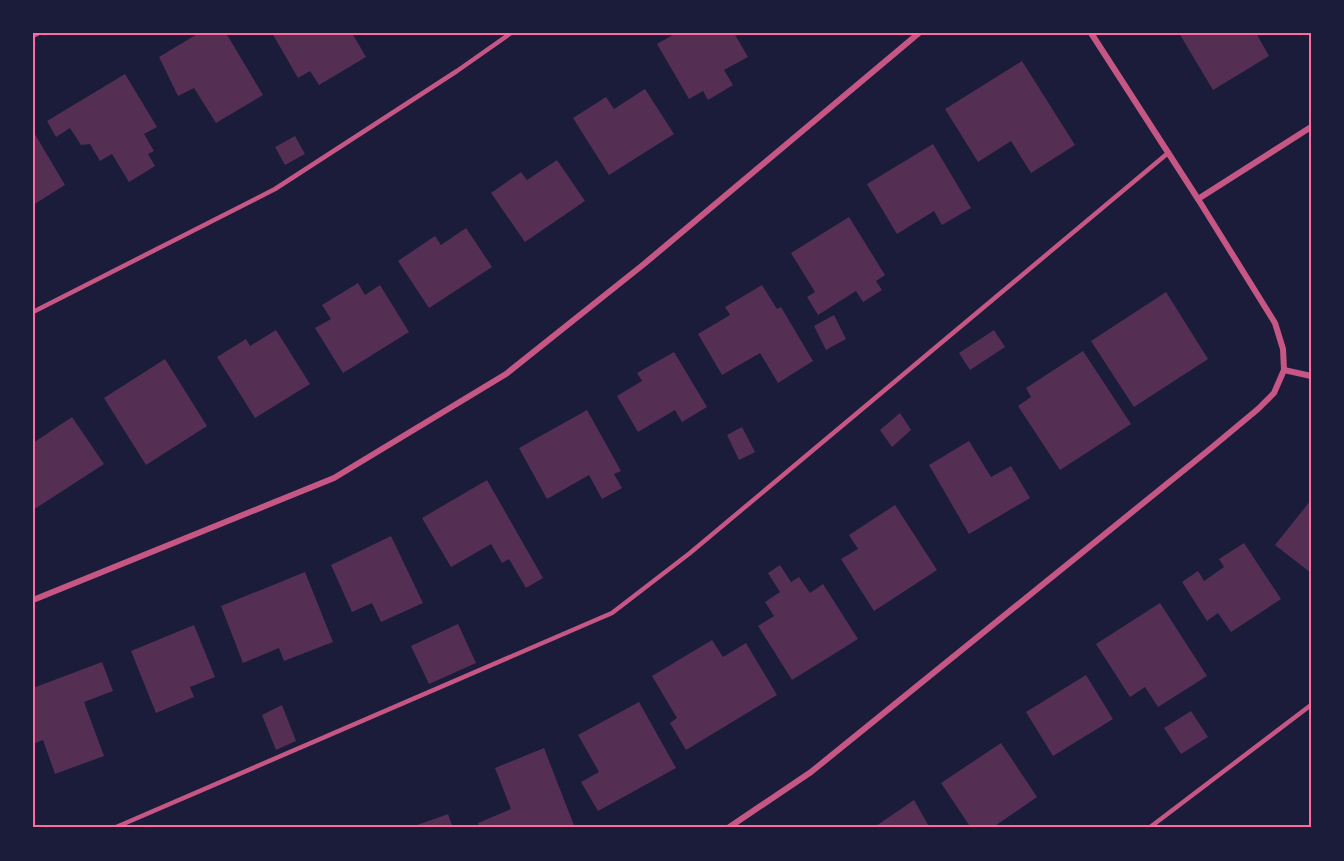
<svg xmlns="http://www.w3.org/2000/svg" width="1344" height="861" viewBox="0 0 1344 861" font-family="'Open Sans',sans-serif">
  <style>
    .building { fill: #542f53 }
    .lines { fill: none; stroke-linecap: round; stroke-linejoin: round }
    .service { stroke: #c65784; stroke-width: 4.5 }
    .minor { stroke: #c65784; stroke-width: 6 }
    .neatline { fill: none; stroke: #ff6b9d; stroke-width: 2 }
  </style>
  <rect width="100%" height="100%" fill="#1b1b3a"/>
  <g class="building">
    <path d="M 199,33 L 226,33 L 263,95 L 216,123 L 194,88 L 178,96 L 159,57 Z"/>
    <path d="M 272,33 L 352,33 L 366,57 L 319,85 L 310,71 L 298,78 Z"/>
    <path d="M 676,33 L 734,33 L 748,57 L 724,70 L 733,85 L 708,100 L 703,91 L 689,99 L 657,44 Z"/>
    <path d="M 1179,33 L 1256,33 L 1269,56 L 1213,90 Z"/>
    <path d="M 1022,61 L 1075,145 L 1031,173 L 1011,141 L 978,162 L 945,109 Z"/>
    <path d="M 125,74 L 157,127 L 144,134 L 154,151 L 148,154 L 155,166 L 129,182 L 112,154 L 100,161 L 90,144 L 81,145 L 70,128 L 56,137 L 47,121 Z"/>
    <path d="M 645,89 L 674,134 L 609,175 L 573,118 L 606,97 L 614,109 Z"/>
    <path d="M 33,131 L 65,185 L 33,205 Z"/>
    <path d="M 295,136 L 305,154 L 285,165 L 275,147 Z"/>
    <path d="M 933,144 L 971,208 L 942,225 L 934,211 L 897,234 L 867,184 Z"/>
    <path d="M 557,160 L 585,201 L 525,242 L 491,193 L 521,172 L 527,180 Z"/>
    <path d="M 849,217 L 885,275 L 876,281 L 882,290 L 863,302 L 856,291 L 818,315 L 807,297 L 815,292 L 791,253 Z"/>
    <path d="M 466,228 L 492,267 L 429,308 L 398,261 L 435,236 L 441,245 Z"/>
    <path d="M 358,283 L 365,295 L 380,285 L 409,332 L 343,373 L 315,328 L 331,319 L 322,305 Z"/>
    <path d="M 762,285 L 777,309 L 781,307 L 813,361 L 778,383 L 760,353 L 722,375 L 698,334 L 730,315 L 725,307 Z"/>
    <path d="M 1166,292 L 1208,359 L 1134,407 L 1091,341 Z"/>
    <path d="M 834,315 L 846,339 L 826,350 L 814,326 Z"/>
    <path d="M 276,330 L 310,384 L 255,418 L 217,357 L 246,339 L 250,346 Z"/>
    <path d="M 994,330 L 1005,347 L 970,370 L 959,353 Z"/>
    <path d="M 1083,351 L 1131,424 L 1060,470 L 1018,406 L 1031,397 L 1026,388 Z"/>
    <path d="M 674,352 L 707,407 L 682,422 L 675,410 L 638,432 L 617,396 L 642,381 L 637,373 Z"/>
    <path d="M 165,359 L 207,426 L 146,465 L 104,398 Z"/>
    <path d="M 587,410 L 621,471 L 614,474 L 622,488 L 602,499 L 589,475 L 547,499 L 519,448 Z"/>
    <path d="M 900,413 L 911,430 L 892,447 L 880,430 Z"/>
    <path d="M 72,417 L 104,464 L 33,510 L 33,443 Z"/>
    <path d="M 742,427 L 755,452 L 739,460 L 727,435 Z"/>
    <path d="M 969,441 L 991,477 L 1011,466 L 1030,498 L 969,534 L 929,465 Z"/>
    <path d="M 487,480 L 543,578 L 526,588 L 509,559 L 502,563 L 491,544 L 451,567 L 422,518 Z"/>
    <path d="M 1311,500 L 1311,573 L 1275,545 Z"/>
    <path d="M 895,505 L 937,570 L 874,611 L 841,559 L 858,549 L 849,535 Z"/>
    <path d="M 391,536 L 423,603 L 381,622 L 372,603 L 352,612 L 331,565 Z"/>
    <path d="M 1244,543 L 1281,599 L 1231,632 L 1218,613 L 1207,621 L 1182,582 L 1198,571 L 1204,581 L 1224,567 L 1219,559 Z"/>
    <path d="M 780,565 L 791,582 L 799,577 L 810,593 L 823,584 L 858,639 L 792,680 L 758,626 L 774,616 L 765,602 L 780,592 L 768,573 Z"/>
    <path d="M 305,572 L 333,642 L 284,661 L 279,648 L 243,663 L 221,606 Z"/>
    <path d="M 1160,603 L 1207,676 L 1158,707 L 1145,687 L 1130,697 L 1096,644 Z"/>
    <path d="M 458,624 L 476,663 L 429,684 L 411,646 Z"/>
    <path d="M 194,625 L 215,677 L 190,687 L 194,697 L 156,713 L 131,651 Z"/>
    <path d="M 712,640 L 723,657 L 746,643 L 777,695 L 686,750 L 670,723 L 677,718 L 652,676 Z"/>
    <path d="M 102,662 L 113,691 L 84,702 L 104,756 L 55,774 L 43,740 L 33,744 L 33,688 Z"/>
    <path d="M 1086,675 L 1113,719 L 1053,756 L 1026,712 Z"/>
    <path d="M 639,702 L 676,768 L 598,811 L 581,782 L 599,772 L 578,735 Z"/>
    <path d="M 282,705 L 296,741 L 276,750 L 262,715 Z"/>
    <path d="M 1191,711 L 1208,737 L 1181,754 L 1164,728 Z"/>
    <path d="M 1001,743 L 1037,797 L 992,828 L 971,828 L 941,783 Z"/>
    <path d="M 544,748 L 575,828 L 480,828 L 478,823 L 511,809 L 495,768 Z"/>
    <path d="M 914,800 L 930,828 L 873,828 Z"/>
    <path d="M 448,814 L 453,828 L 409,828 Z"/>
  </g>
  <g class="lines">
    <g class="service">
      <path d="M 33,312 L 275,189 L 457,71 L 511,33"/>
      <path d="M 114,828 L 612,613 L 690,553 L 1168,153"/>
      <path d="M 1149,828 L 1311,705"/>
    </g>
    <g class="minor">
      <path d="M 1091,33 L 1198,199"/>
      <path d="M 33,35 L 37,33"/>
      <path d="M 1284,370 L 1311,376"/>
      <path d="M 33,600 L 334,478 L 506,374 L 644,264 L 919,33"/>
      <path d="M 728,828 L 811,772 L 1210,449 L 1258,409 L 1274,393 L 1284,370 L 1283,349 L 1275,323 L 1198,199 L 1311,127"/>
    </g>
  </g>
  <rect width="1344" height="861" fill="none" stroke="#1b1b3a" stroke-width="69"/>
  <rect x="34" y="34" width="1276" height="792" class="neatline"/>
</svg>
